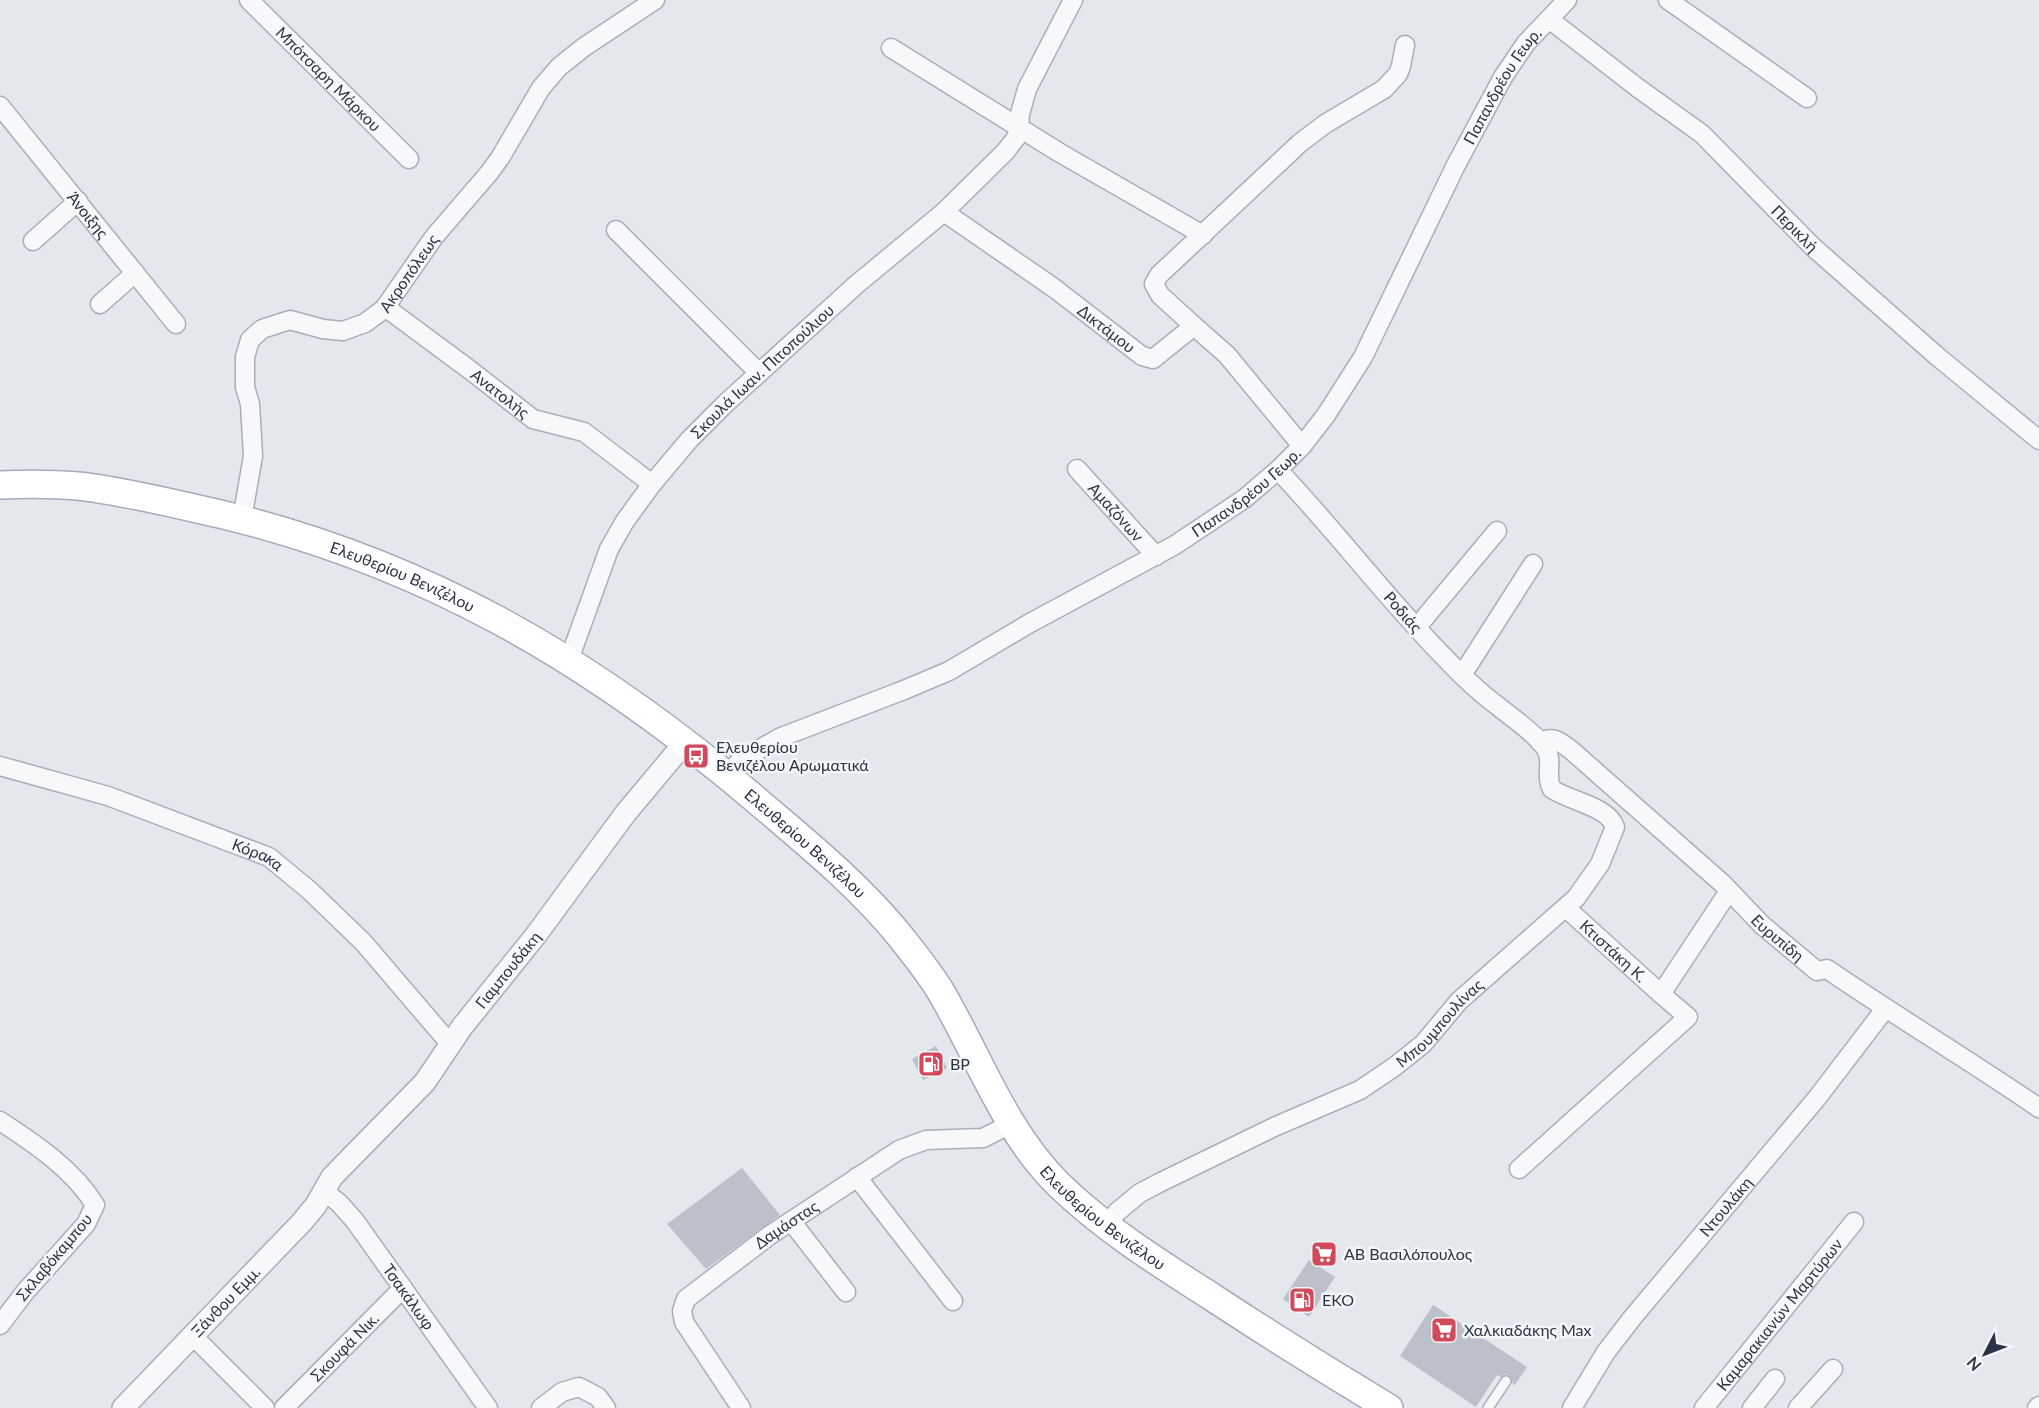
<svg xmlns="http://www.w3.org/2000/svg" width="2039" height="1408" viewBox="0 0 2039 1408" font-family="Lato,sans-serif">
  <style>
    .building { fill: #bbc0ca }
    .lines { fill: none; stroke-linecap: round; stroke-linejoin: round }
    .service-casing { stroke: #a9aeb7; stroke-width: 12 }
    .minor-casing { stroke: #a9aeb7; stroke-width: 21 }
    .tertiary-casing { stroke: #a9aeb7; stroke-width: 24 }
    .primary-casing { stroke: #a3abb8; stroke-width: 30 }
    .service { stroke: #f7f8fa; stroke-width: 9 }
    .minor { stroke: #f7f8fa; stroke-width: 18 }
    .tertiary { stroke: #f7f8fa; stroke-width: 21 }
    .primary { stroke: #fff; stroke-width: 27 }
    .labels { text-anchor: middle; stroke-width: 5; stroke-linejoin: round; paint-order: stroke }
    .street-label { font-size: 16px; fill: #2b3445; stroke: #f4f6f9 }
    .poi-label { font-size: 16px; fill: #2b3445; stroke: #f4f6f9; text-anchor: start }
  </style>
  <rect width="100%" height="100%" fill="#e4e7ec"/>
  <g class="building">
    <path d="M 936,1046 L 947,1068 L 923,1080 L 912,1059 Z"/>
    <path d="M 742,1168 L 780,1215 L 706,1269 L 667,1224 Z"/>
    <path d="M 1309,1260 L 1335,1277 L 1309,1317 L 1283,1299 Z"/>
    <path d="M 1433,1305 L 1527,1367 L 1514,1386 L 1510,1376 L 1506,1374 L 1501,1377 L 1497,1375 L 1476,1407 L 1400,1356 Z"/>
  </g>
  <g class="lines">
    <defs>
      <path id="service" d="M 1488,1408 L 1506,1381"/>
      <g id="minor">
        <path id="s1" d="M 249,0 L 409,159"/>
        <path d="M 1668,0 L 1807,98"/>
        <path id="s2" d="M 1549,19 L 1638,88 L 1702,134 L 1813,247 L 1938,357 L 2039,440"/>
        <path d="M 891,48 L 1060,153 L 1203,235"/>
        <path id="s3" d="M 0,106 L 176,324"/>
        <path id="s4" d="M 944,212 L 1054,288 L 1142,356 L 1153,359 L 1194,326 L 1227,355 L 1302,446"/>
        <path d="M 616,230 L 759,373"/>
        <path d="M 33,241 L 78,201"/>
        <path d="M 100,304 L 135,273"/>
        <path id="s5" d="M 385,307 L 470,370 L 533,419 L 584,432 L 652,484"/>
        <path d="M 1194,326 L 1160,295 L 1154,284 L 1159,275 L 1300,143 L 1325,124 L 1384,89 L 1398,74 L 1401,66 L 1405,45"/>
        <path id="s6" d="M 1077,469 L 1156,556"/>
        <path id="s7" d="M 242,519 L 253,456 L 250,404 L 245,387 L 245,357 L 250,340 L 262,329 L 290,320 L 323,329 L 343,331 L 365,323 L 384,309 L 434,237 L 489,173 L 500,158 L 541,88 L 559,67 L 584,47 L 655,0"/>
        <path d="M 1417,627 L 1497,531"/>
        <path id="s8" d="M 569,660 L 609,549 L 625,521 L 652,484 L 689,440 L 726,403 L 857,284 L 944,212 L 1005,152 L 1016,138 L 1019,129 L 1020,114 L 1027,89 L 1073,0"/>
        <path d="M 1462,675 L 1533,564"/>
        <path id="s9" d="M 1540,742 C 1553,735 1560,742 1571,750 L 1723,884 L 1762,925 L 1817,971 L 1827,969 C 1897,1017 1969,1060 2039,1108"/>
        <path id="s10" d="M 0,766 L 108,796 L 269,857 L 309,890 L 363,942 L 451,1045"/>
        <path id="s11" d="M 727,774 L 741,760 L 779,738 L 904,690 L 949,671 L 1030,623 L 1175,545 L 1244,499 L 1278,470 L 1302,446 L 1326,415 L 1363,357 L 1456,165 L 1503,77 L 1526,43 L 1567,0"/>
        <path id="s12" d="M 1566,908 L 1661,994"/>
        <path d="M 0,1121 C 34,1143 74,1170 95,1205 L 86,1224 L 25,1292 L 0,1325"/>
        <path d="M 1519,1169 L 1688,1017 L 1661,994 L 1729,891"/>
        <path d="M 857,1177 L 953,1301"/>
        <path id="s13" d="M 325,1192 L 339,1203 L 355,1221 L 488,1408"/>
        <path d="M 791,1221 L 846,1292"/>
        <path id="s14" d="M 1107,1224 L 1117,1212 L 1140,1193 L 1159,1183 L 1274,1127 L 1360,1090 L 1394,1067 L 1423,1044 L 1459,1001 L 1576,898 L 1600,864 L 1615,827 C 1608,806 1569,801 1552,789 C 1544,775 1555,760 1544,746 C 1531,730 1515,720 1499,707 C 1480,693 1461,675 1445,658 C 1386,598 1336,531 1278,470"/>
        <path d="M 192,1335 L 265,1408"/>
        <path id="s15" d="M 284,1408 L 403,1288"/>
        <path d="M 541,1408 L 562,1392 L 579,1387 L 598,1397 L 606,1408"/>
        <path id="s16" d="M 741,1408 L 684,1322 L 682,1311 L 686,1299 L 770,1235 L 899,1150 L 926,1140 L 983,1138 L 1011,1124"/>
        <path id="s17" d="M 1572,1408 L 1606,1352 L 1633,1317 L 1817,1098 L 1885,1009"/>
        <path id="s18" d="M 1704,1408 L 1854,1222"/>
        <path d="M 1752,1408 L 1775,1379"/>
        <path d="M 1798,1408 L 1833,1369"/>
        <path d="M 2037,1408 L 2039,1406"/>
      </g>
      <g id="tertiary">
        <path id="s19" d="M 123,1408 L 302,1222 L 316,1205 L 332,1177 L 425,1082 L 462,1027 L 536,935 L 625,814 L 686,741"/>
      </g>
      <g id="primary">
        <path id="s20" d="M 0,485 C 26,484 52,484 78,486 C 115,490 153,499 189,507 C 416,555 594,660 768,810 C 814,849 861,888 900,936 C 914,954 929,972 941,992 C 979,1057 1004,1130 1058,1184 C 1103,1228 1159,1263 1212,1297 C 1270,1335 1329,1372 1389,1408"/>
      </g>
    </defs>
    <use href="#service" class="service-casing"/>
    <use href="#minor" class="minor-casing"/>
    <use href="#tertiary" class="tertiary-casing"/>
    <use href="#primary" class="primary-casing"/>
    <use href="#service" class="service"/>
    <use href="#minor" class="minor"/>
    <use href="#tertiary" class="tertiary"/>
    <use href="#primary" class="primary"/>
  </g>
  <defs>
    <symbol id="bus-square" viewBox="-11 -11 22 22"><rect x="-9" y="-9" width="18" height="18" rx="4" fill="#d1495b" stroke="#f4f6f9"/><path d="M-5-6H5V4H4V6H2V4H-2V6H-4V4H-5ZM-3.5-4V0h7V-4ZM-3.5 1.2v1.5H-2V1.2ZM2 1.2v1.5H3.5V1.2Z" fill="#fff"/></symbol>
    <symbol id="fuel-square" viewBox="-11 -11 22 22"><rect x="-9" y="-9" width="18" height="18" rx="4" fill="#d1495b" stroke="#f4f6f9"/><path d="M-5.5-6h7V0h2V4h1.3V-2.5L3-4.5l.8-.8L6-3V5H2.5V1h-1V6h-7ZM-4.2-4.7v3.2H.2V-4.7Z" fill="#fff"/></symbol>
    <symbol id="supermarket-square" viewBox="-11 -11 22 22"><rect x="-9" y="-9" width="18" height="18" rx="4" fill="#d1495b" stroke="#f4f6f9"/><path d="M-6-5.5h2.5l.6 2H6L4.5 2H-2.5L-4.4-4H-6ZM-1.5 3.2a1.3 1.3 0 1 0 .1 0ZM3 3.2a1.3 1.3 0 1 0 .1 0Z" fill="#fff"/></symbol>
  </defs>
  <g fill-rule="evenodd">
    <use href="#bus-square" x="681" y="741" width="30" height="30"/>
    <use href="#fuel-square" x="916" y="1049" width="30" height="30"/>
    <use href="#supermarket-square" x="1309" y="1239" width="30" height="30"/>
    <use href="#fuel-square" x="1287" y="1285" width="30" height="30"/>
    <use href="#supermarket-square" x="1429" y="1315" width="30" height="30"/>
  </g>
  <g class="labels">
    <g class="street-label">
      <text dy="6" stroke="none"><textPath href="#s1" startOffset="112">Μπότσαρη Μάρκου</textPath></text>
      <text dy="6" stroke="none"><textPath href="#s11" startOffset="1080">Παπανδρέου Γεωρ.</textPath></text>
      <text dy="6" stroke="none"><textPath href="#s3" startOffset="140">Άνοιξης</textPath></text>
      <text dy="6" stroke="none"><textPath href="#s2" startOffset="324">Περικλή</textPath></text>
      <text dy="6" stroke="none"><textPath href="#s7" startOffset="372">Ακροπόλεως</textPath></text>
      <text dy="6" stroke="none"><textPath href="#s4" startOffset="200">Δικτάμου</textPath></text>
      <text dy="6" stroke="none"><textPath href="#s8" startOffset="354">Σκουλά Ιωαν. Πιτοπούλιου</textPath></text>
      <text dy="6" stroke="none"><textPath href="#s5" startOffset="144">Ανατολής</textPath></text>
      <text dy="6" stroke="none"><textPath href="#s11" startOffset="594">Παπανδρέου Γεωρ.</textPath></text>
      <text dy="6" stroke="none"><textPath href="#s6" startOffset="58">Αμαζόνων</textPath></text>
      <text dy="6" stroke="none"><textPath href="#s20" startOffset="416">Ελευθερίου Βενιζέλου</textPath></text>
      <text transform="translate(1403 612) rotate(49)" y="6">Ροδιάς</text>
      <text dy="6" stroke="none"><textPath href="#s20" startOffset="902">Ελευθερίου Βενιζέλου</textPath></text>
      <text dy="6" stroke="none"><textPath href="#s10" startOffset="273">Κόρακα</textPath></text>
      <text dy="6" stroke="none"><textPath href="#s9" startOffset="314">Ευριπίδη</textPath></text>
      <text dy="6" stroke="none"><textPath href="#s12" startOffset="64">Κτιστάκη Κ.</textPath></text>
      <text dy="6" stroke="none"><textPath href="#s19" startOffset="585">Γιαμπουδάκη</textPath></text>
      <text dy="6" stroke="none"><textPath href="#s14" startOffset="393">Μπουμπουλίνας</textPath></text>
      <text dy="6" stroke="none"><textPath href="#s17" startOffset="254">Ντουλάκη</textPath></text>
      <text dy="6" stroke="none"><textPath href="#s20" startOffset="1386">Ελευθερίου Βενιζέλου</textPath></text>
      <text dy="6" stroke="none"><textPath href="#s16" startOffset="252">Δαμάστας</textPath></text>
      <text transform="translate(54 1257) rotate(-50)" y="6">Σκλαβόκαμπου</text>
      <text dy="6" stroke="none"><textPath href="#s13" startOffset="135">Τσακάλωφ</textPath></text>
      <text dy="6" stroke="none"><textPath href="#s19" startOffset="148">Ξάνθου Εμμ.</textPath></text>
      <text dy="6" stroke="none"><textPath href="#s18" startOffset="120">Καμαρακιανών Μαρτύρων</textPath></text>
      <text dy="6" stroke="none"><textPath href="#s15" startOffset="86">Σκουφά Νικ.</textPath></text>
    </g>
    <g class="poi-label">
      <text x="716" y="753">Ελευθερίου<tspan x="716" dy="18">Βενιζέλου Αρωματικά</tspan></text>
      <text x="950" y="1070">BP</text>
      <text x="1344" y="1260">ΑΒ Βασιλόπουλος</text>
      <text x="1322" y="1306">EKO</text>
      <text x="1464" y="1336">Χαλκιαδάκης Max</text>
    </g>
  </g>
  <g transform="translate(1985 1354) rotate(228)" stroke="#f4f6f9" stroke-width="4.5" paint-order="stroke">
  <path d="M0-4.5L10 22L0 15L-10 22Z" fill="#2b3445"/>
  <text y="-9" font-size="16" font-weight="bold" text-anchor="middle" fill="#2b3445">N</text>
  </g>
</svg>
